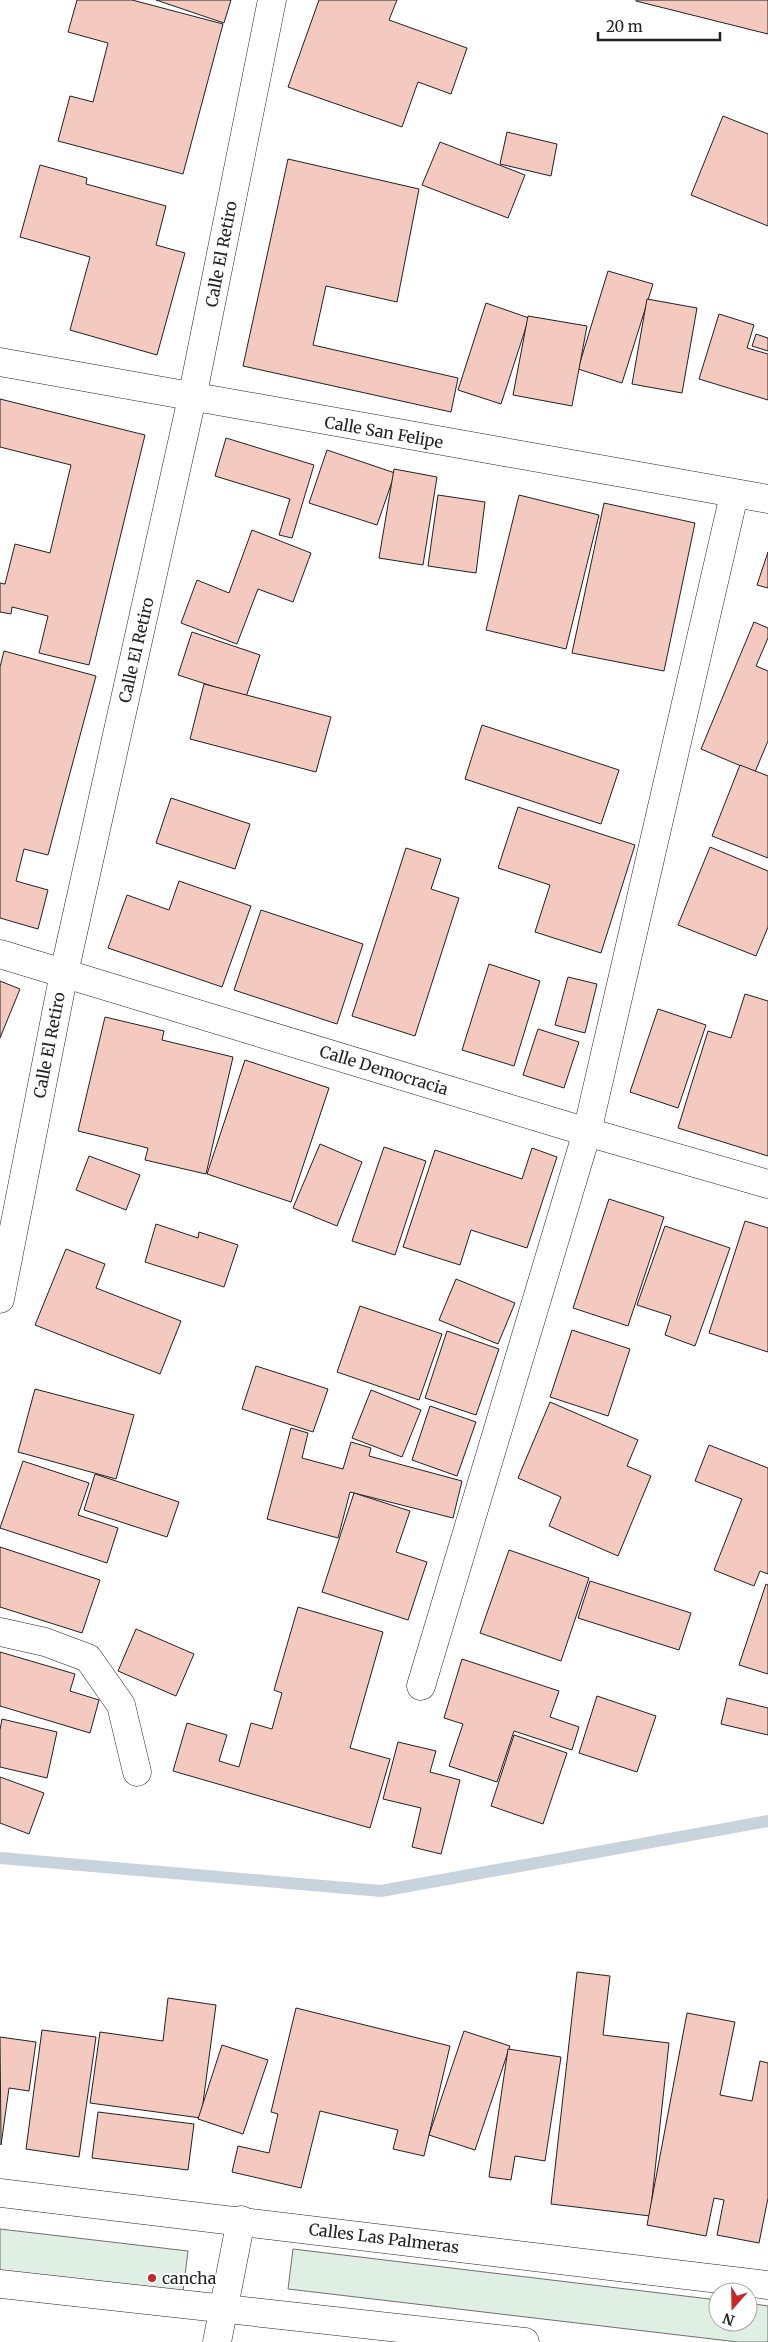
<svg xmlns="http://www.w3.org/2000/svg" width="768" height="2342" viewBox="0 0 768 2342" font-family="Merriweather,serif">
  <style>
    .green { fill: #e0efe3; stroke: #6f6f6f }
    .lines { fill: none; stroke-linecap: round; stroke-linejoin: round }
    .stream { stroke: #c7d3dd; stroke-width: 12 }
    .building { fill: #f3c9c0; stroke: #222 }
    .minor-casing { stroke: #222; stroke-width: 29 }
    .minor { stroke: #fff; stroke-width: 28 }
    .poi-dot { fill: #c62828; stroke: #fff; stroke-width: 2 }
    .labels { text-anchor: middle; stroke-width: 4; stroke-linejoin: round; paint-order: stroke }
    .street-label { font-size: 16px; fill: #222; stroke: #fff }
    .poi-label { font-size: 16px; fill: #222; stroke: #fff; text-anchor: start }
  </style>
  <rect width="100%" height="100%" fill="#fff"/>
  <g class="green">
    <path d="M 0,2229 L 188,2251 L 183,2292 L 0,2271 Z"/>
    <path d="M 293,2249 L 718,2300 L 718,2322 L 748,2322 L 748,2303 L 768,2306 L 768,2342 L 738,2342 L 288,2289 Z"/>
  </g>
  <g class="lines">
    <path class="stream" d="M 0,1858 L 381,1891 L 768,1821"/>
  </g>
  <g class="building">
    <path d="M 77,0 L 132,0 L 223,24 L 183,174 L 58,141 L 70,96 L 93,102 L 108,43 L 68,32 Z"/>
    <path d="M 156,0 L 231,0 L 224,23 Z"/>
    <path d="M 319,0 L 397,0 L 389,20 L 467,48 L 451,94 L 418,82 L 402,127 L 288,87 Z"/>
    <path d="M 768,0 L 768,34 L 636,1 L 636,0 Z"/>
    <path d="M 723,116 L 768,134 L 768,226 L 691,195 Z"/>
    <path d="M 507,132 L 557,144 L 551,176 L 500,164 Z"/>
    <path d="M 440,142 L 525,175 L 508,218 L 422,185 Z"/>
    <path d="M 288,159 L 419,189 L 397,302 L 326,286 L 313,345 L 458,378 L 451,412 L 243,366 Z"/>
    <path d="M 40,165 L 87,178 L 86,184 L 166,206 L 156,245 L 185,253 L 157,355 L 70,330 L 90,257 L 20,237 Z"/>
    <path d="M 608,271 L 653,284 L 622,383 L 578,369 Z"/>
    <path d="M 647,299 L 697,308 L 682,393 L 632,384 Z"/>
    <path d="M 486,303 L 529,318 L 501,404 L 458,390 Z"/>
    <path d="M 719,314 L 754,325 L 747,348 L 768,354 L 768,400 L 699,379 Z"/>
    <path d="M 528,316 L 587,326 L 572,406 L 513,395 Z"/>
    <path d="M 756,334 L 768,338 L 768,351 L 752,346 Z"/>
    <path d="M 0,399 L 145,435 L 89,665 L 39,653 L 48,616 L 12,607 L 11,614 L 0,612 L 0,583 L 5,584 L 15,544 L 50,553 L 71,465 L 0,447 Z"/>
    <path d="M 226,438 L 314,465 L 292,538 L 279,535 L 290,499 L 215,476 Z"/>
    <path d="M 327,450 L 395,473 L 377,525 L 309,503 Z"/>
    <path d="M 394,469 L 437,477 L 423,565 L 379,558 Z"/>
    <path d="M 438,495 L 485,502 L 476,573 L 428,566 Z"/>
    <path d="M 519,495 L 599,515 L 566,649 L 486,630 Z"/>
    <path d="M 604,503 L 695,523 L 664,671 L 572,653 Z"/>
    <path d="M 252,530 L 311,553 L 293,602 L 258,589 L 237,644 L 181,623 L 197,580 L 229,593 Z"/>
    <path d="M 768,552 L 768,588 L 757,585 Z"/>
    <path d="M 754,622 L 768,628 L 768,638 L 756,666 L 768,671 L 768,741 L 755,772 L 701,749 Z"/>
    <path d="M 192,632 L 260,655 L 246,697 L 178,675 Z"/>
    <path d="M 4,651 L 96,676 L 48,855 L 24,849 L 16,881 L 48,890 L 38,929 L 0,918 L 0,667 Z"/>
    <path d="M 204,684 L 331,717 L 316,772 L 190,739 Z"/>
    <path d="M 482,725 L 619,770 L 601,824 L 465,779 Z"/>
    <path d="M 740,765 L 768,776 L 768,858 L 712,836 Z"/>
    <path d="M 171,798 L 250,824 L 235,869 L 156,843 Z"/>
    <path d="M 518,807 L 635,845 L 601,953 L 535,932 L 550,885 L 498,868 Z"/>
    <path d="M 710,847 L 768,871 L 768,927 L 756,956 L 678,925 Z"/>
    <path d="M 406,848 L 441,859 L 431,889 L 459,898 L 415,1036 L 352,1016 Z"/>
    <path d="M 179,881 L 251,906 L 222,987 L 108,948 L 127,895 L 169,910 Z"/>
    <path d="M 261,910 L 363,944 L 337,1024 L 234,990 Z"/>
    <path d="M 489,964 L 540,981 L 514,1066 L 462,1050 Z"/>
    <path d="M 568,977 L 597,984 L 585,1033 L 555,1025 Z"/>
    <path d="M 0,981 L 20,989 L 0,1038 Z"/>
    <path d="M 745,994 L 768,1001 L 768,1156 L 678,1128 L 708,1031 L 731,1038 Z"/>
    <path d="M 658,1009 L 706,1025 L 678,1108 L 630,1092 Z"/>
    <path d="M 105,1017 L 164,1031 L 162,1040 L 233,1057 L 206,1174 L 145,1160 L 148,1148 L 78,1131 Z"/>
    <path d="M 538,1029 L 579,1042 L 564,1088 L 523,1075 Z"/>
    <path d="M 245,1060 L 329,1088 L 291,1202 L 207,1174 Z"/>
    <path d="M 320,1144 L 362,1162 L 337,1226 L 293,1208 Z"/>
    <path d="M 384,1147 L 426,1161 L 395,1255 L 352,1241 Z"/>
    <path d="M 532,1148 L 557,1157 L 527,1248 L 471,1230 L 460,1265 L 403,1247 L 435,1150 L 522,1179 Z"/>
    <path d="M 89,1156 L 140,1175 L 126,1210 L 76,1190 Z"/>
    <path d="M 609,1199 L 664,1217 L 628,1326 L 573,1308 Z"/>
    <path d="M 745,1221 L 768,1228 L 768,1352 L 709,1333 Z"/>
    <path d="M 156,1224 L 198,1238 L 199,1232 L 238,1245 L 224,1287 L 145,1262 Z"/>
    <path d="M 665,1226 L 730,1248 L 695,1346 L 665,1335 L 671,1316 L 637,1305 Z"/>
    <path d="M 66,1249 L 105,1264 L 96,1288 L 181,1321 L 160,1374 L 35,1325 Z"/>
    <path d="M 456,1279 L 515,1303 L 498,1344 L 439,1320 Z"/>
    <path d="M 360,1306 L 442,1334 L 419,1400 L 337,1372 Z"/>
    <path d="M 572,1330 L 630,1349 L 608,1416 L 550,1397 Z"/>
    <path d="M 447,1331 L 499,1349 L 476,1415 L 425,1398 Z"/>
    <path d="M 256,1366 L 328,1389 L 313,1432 L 242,1409 Z"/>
    <path d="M 35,1389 L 134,1415 L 116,1479 L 18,1452 Z"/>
    <path d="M 371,1390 L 421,1410 L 402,1457 L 352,1438 Z"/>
    <path d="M 550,1402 L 638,1440 L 627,1466 L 651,1476 L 618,1556 L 549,1526 L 561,1497 L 518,1478 Z"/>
    <path d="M 430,1406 L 476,1422 L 457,1476 L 412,1460 Z"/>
    <path d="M 291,1428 L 308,1433 L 302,1458 L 343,1469 L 351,1442 L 371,1448 L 369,1456 L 462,1481 L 453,1518 L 350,1492 L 338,1538 L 267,1519 Z"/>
    <path d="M 709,1445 L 768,1468 L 768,1574 L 760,1571 L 754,1586 L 714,1570 L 742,1499 L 695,1481 Z"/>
    <path d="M 23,1461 L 89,1483 L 78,1515 L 118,1528 L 107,1563 L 0,1528 Z"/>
    <path d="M 95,1474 L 179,1502 L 167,1537 L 84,1510 Z"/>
    <path d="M 354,1493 L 410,1511 L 396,1552 L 427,1562 L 408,1620 L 322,1592 Z"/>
    <path d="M 0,1547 L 100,1580 L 82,1633 L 0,1607 Z"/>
    <path d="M 509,1550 L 589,1578 L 561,1661 L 480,1633 Z"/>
    <path d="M 590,1581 L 691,1613 L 679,1650 L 578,1618 Z"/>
    <path d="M 766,1584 L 768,1585 L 768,1674 L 739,1665 Z"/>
    <path d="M 298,1607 L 383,1632 L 350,1748 L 390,1759 L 370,1828 L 173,1771 L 187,1723 L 227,1735 L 219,1761 L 239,1767 L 251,1723 L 272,1729 L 282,1693 L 274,1690 Z"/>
    <path d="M 136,1629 L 194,1654 L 176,1696 L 118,1671 Z"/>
    <path d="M 0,1652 L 75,1674 L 70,1691 L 99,1700 L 90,1733 L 0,1706 Z"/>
    <path d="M 462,1659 L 559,1691 L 550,1717 L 579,1727 L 572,1750 L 514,1731 L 497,1782 L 449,1766 L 463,1724 L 444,1718 Z"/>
    <path d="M 597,1696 L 656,1716 L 637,1772 L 579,1753 Z"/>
    <path d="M 727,1698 L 768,1708 L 768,1735 L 721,1724 Z"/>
    <path d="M 2,1719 L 57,1732 L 47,1778 L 0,1767 L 0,1730 Z"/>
    <path d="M 514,1735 L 567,1753 L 543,1824 L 491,1806 Z"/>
    <path d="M 398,1742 L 436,1751 L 430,1772 L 460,1780 L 441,1854 L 412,1847 L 421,1808 L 383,1799 Z"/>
    <path d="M 0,1777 L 44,1793 L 29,1834 L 0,1823 Z"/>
    <path d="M 577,1972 L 610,1976 L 603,2035 L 669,2043 L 650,2216 L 551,2204 Z"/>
    <path d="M 168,1998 L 216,2005 L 201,2118 L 90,2103 L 100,2032 L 163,2041 Z"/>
    <path d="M 296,2008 L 450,2046 L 424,2156 L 393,2149 L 398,2130 L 320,2111 L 301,2188 L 232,2172 L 238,2146 L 269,2153 L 278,2114 L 271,2112 Z"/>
    <path d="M 687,2013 L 735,2022 L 720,2095 L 752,2101 L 760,2061 L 768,2063 L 768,2198 L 759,2243 L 717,2235 L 724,2200 L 714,2198 L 706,2236 L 647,2225 Z"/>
    <path d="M 42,2030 L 96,2037 L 79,2157 L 26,2149 Z"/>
    <path d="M 464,2031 L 510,2046 L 475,2150 L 429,2135 Z"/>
    <path d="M 0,2037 L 36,2042 L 29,2091 L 9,2088 L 1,2145 Z"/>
    <path d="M 222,2045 L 268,2060 L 243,2134 L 198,2119 Z"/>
    <path d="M 508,2049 L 561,2057 L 545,2161 L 515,2156 L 511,2180 L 489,2177 Z"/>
    <path d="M 98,2112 L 194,2124 L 188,2170 L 92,2158 Z"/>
  </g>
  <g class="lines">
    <defs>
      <g id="minor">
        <path d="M 0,362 L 768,499"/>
        <path d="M 0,954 L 587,1132 L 768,1184"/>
        <path d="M 0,1299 L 64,973 L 192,398 L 272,0"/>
        <path d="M 0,1632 L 45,1642 L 88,1658 L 121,1705 L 137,1772"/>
        <path d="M 421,1686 L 587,1132 L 734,495"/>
        <path d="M 0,2193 L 768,2285"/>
        <path d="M 0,2284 L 525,2342"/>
        <path d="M 217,2342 L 241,2220"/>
      </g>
    </defs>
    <use href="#minor" class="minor-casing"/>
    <use href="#minor" class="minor"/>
  </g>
  <circle class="poi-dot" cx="152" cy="2278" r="5"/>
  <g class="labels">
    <g class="street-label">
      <text transform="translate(221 254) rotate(-79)" y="6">Calle El Retiro</text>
      <text transform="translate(384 432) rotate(10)" y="6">Calle San Felipe</text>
      <text transform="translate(136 650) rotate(-77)" y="6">Calle El Retiro</text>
      <text transform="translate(49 1045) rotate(-79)" y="6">Calle El Retiro</text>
      <text transform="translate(384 1070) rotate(17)" y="6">Calle Democracia</text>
      <text transform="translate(384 2238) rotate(7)" y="6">Calles Las Palmeras</text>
    </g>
    <g class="poi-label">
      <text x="162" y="2284">cancha</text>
    </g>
  </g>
  <g transform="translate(733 2307) rotate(200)"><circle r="24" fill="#ffffff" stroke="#a7a7a7"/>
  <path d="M0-4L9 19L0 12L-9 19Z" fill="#c62828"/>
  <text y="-8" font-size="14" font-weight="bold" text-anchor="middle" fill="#222222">N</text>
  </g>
  <path d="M598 32v8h122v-8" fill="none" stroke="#222222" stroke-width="2.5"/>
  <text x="606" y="32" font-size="15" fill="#222222" stroke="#ffffff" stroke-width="4" paint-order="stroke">20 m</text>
</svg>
